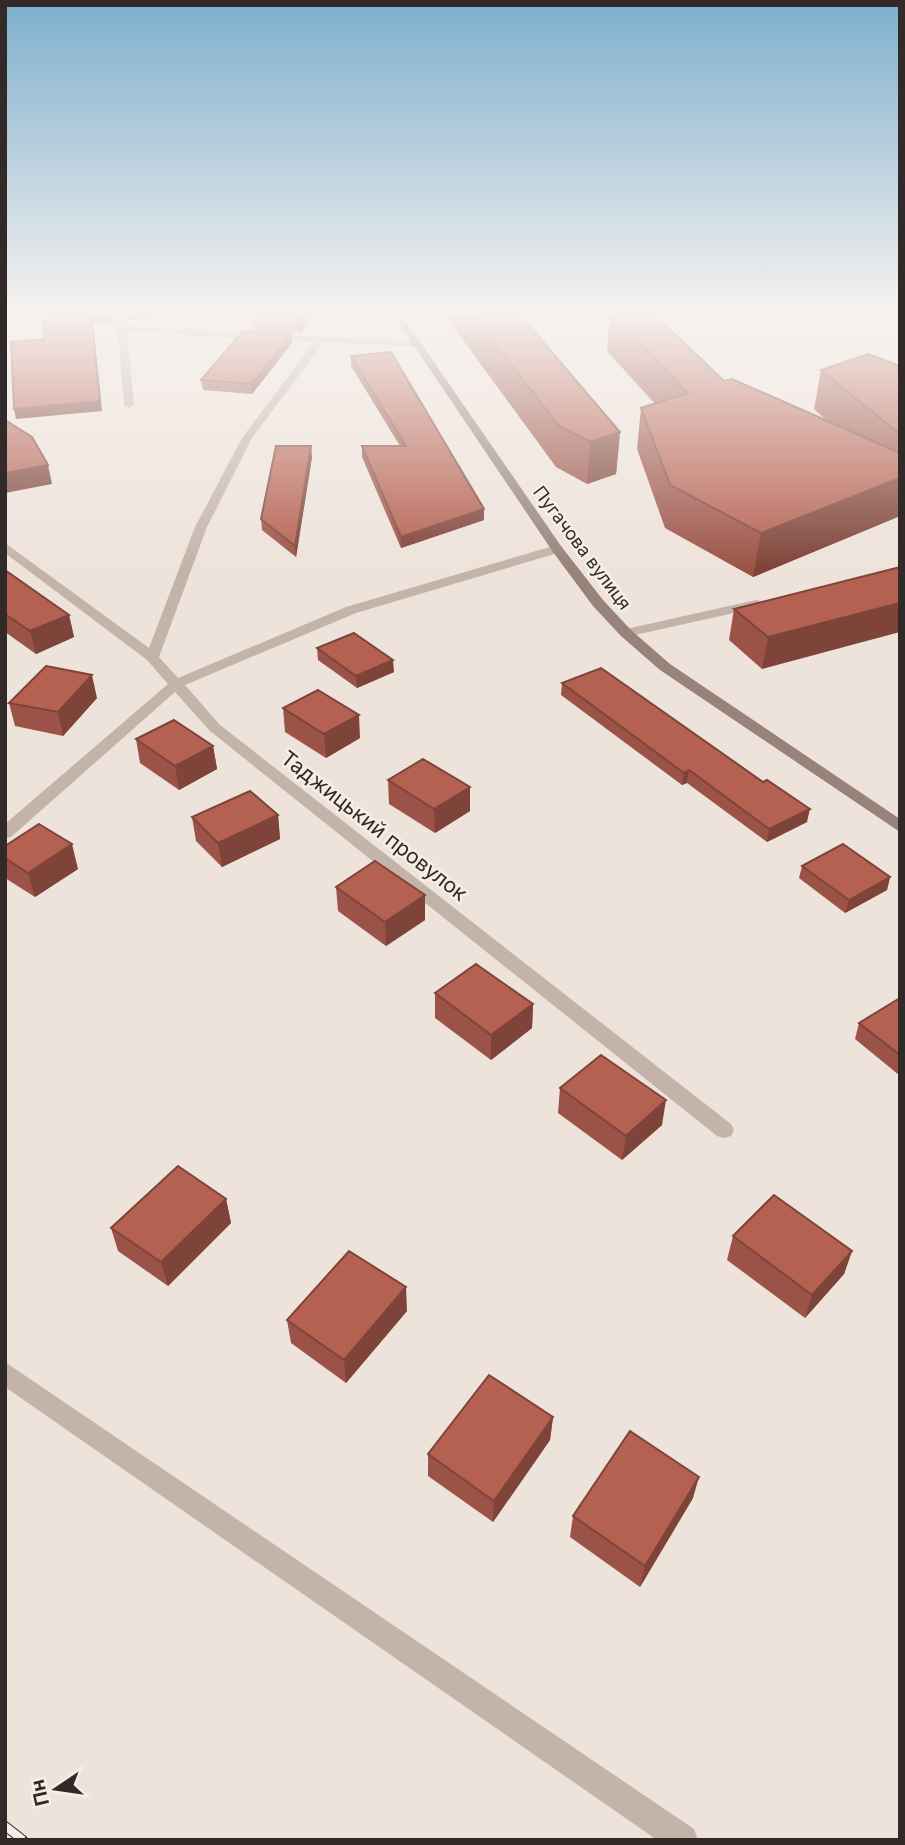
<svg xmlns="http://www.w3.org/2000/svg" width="905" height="1845" viewBox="0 0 905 1845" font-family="Inter,sans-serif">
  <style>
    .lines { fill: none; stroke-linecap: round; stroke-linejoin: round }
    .street { fill: #c4b3a9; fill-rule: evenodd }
    .secondary { fill: #97837b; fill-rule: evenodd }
    .rail-casing { stroke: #322a28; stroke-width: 10 }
    .rail { stroke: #f6eee7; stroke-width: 8; stroke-dasharray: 24; stroke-linecap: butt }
    .wall { fill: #9c5347 }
    .shaded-wall { fill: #7f4439 }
    .building { fill: #b56152; stroke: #7f4439; stroke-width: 2 }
    .labels { text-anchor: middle; stroke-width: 5; stroke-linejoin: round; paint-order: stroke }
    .far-street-label { font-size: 18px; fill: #322a28; stroke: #f6eee7 }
    .street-label { font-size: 21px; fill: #322a28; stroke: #f6eee7 }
  </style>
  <rect width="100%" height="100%" fill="#eee3db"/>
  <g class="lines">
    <g class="street">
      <path d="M 116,310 L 125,310 L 126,326 L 421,342 L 421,346 L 418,347 L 324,342 L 252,438 L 207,527 L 159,657 L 178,678 L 346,607 L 553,546 L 561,546 L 561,552 L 356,613 L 185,685 L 220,725 L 731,1124 L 734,1130 L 731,1136 L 724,1138 L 717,1136 L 210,731 L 175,692 L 11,837 L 5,838 L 5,824 L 168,684 L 147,660 L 5,553 L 5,543 L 149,648 L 195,527 L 242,438 L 314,342 L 127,332 L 134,405 L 129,408 L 124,405 Z"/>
      <path d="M 756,600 L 761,601 L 761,607 L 626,637 L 619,633 L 626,629 Z"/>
      <path d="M 5,1362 L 694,1829 L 698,1840 L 657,1840 L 5,1387 Z"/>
    </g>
    <path class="secondary" d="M 390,310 L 398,310 L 561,546 L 603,600 L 631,630 L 670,664 L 900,819 L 900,832 L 660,670 L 621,636 L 593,606 L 553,552 Z"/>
    <defs>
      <path id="rail" d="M 5,1826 L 23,1840"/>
    </defs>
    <use href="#rail" class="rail-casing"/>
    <use href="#rail" class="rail"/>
  </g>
  <g class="wall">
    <path d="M 315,310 L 301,333 L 253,330 L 252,321 Z"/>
    <path d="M 441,310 L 516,310 L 620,432 L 616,474 L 587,484 L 556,467 Z"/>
    <path d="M 610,313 L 724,381 L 827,421 L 814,409 L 821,370 L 900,366 L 900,516 L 753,577 L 665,528 L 637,449 L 641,408 L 655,404 L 607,351 Z"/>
    <path d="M 292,334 L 292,343 L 252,394 L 203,390 L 201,380 Z"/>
    <path d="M 351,356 L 484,509 L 484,520 L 401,548 L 362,457 L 362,446 L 400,446 L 351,366 Z"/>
    <path d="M 312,457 L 296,557 L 262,530 L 261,519 Z"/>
    <path d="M 900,567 L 762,669 L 729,640 L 734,609 Z"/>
    <path d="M 5,570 L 69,615 L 74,637 L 36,654 L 5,632 Z"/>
    <path d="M 317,648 L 394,672 L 357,688 L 318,660 Z"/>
    <path d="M 562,683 L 763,782 L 807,822 L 767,842 L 687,783 L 682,785 L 561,695 Z"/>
    <path d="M 97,698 L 63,736 L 15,726 L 9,703 Z"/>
    <path d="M 283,708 L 360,738 L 326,758 L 285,732 Z"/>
    <path d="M 136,739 L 213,746 L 217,769 L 179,790 L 140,763 Z"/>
    <path d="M 388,780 L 470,811 L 435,833 L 389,804 Z"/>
    <path d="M 278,815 L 280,839 L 222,867 L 196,841 L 192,817 Z"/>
    <path d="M 5,846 L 78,869 L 35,897 L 5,878 Z"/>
    <path d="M 802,866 L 890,877 L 887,890 L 845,913 L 799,878 Z"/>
    <path d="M 336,887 L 425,895 L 425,920 L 386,946 L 338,911 Z"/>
    <path d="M 435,993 L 533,1004 L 532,1028 L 491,1060 L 435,1018 Z"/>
    <path d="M 900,998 L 900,1074 L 899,1075 L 855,1039 L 859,1023 Z"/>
    <path d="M 560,1088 L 662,1125 L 622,1160 L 558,1113 Z"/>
    <path d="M 226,1199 L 231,1223 L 168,1286 L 118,1251 L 111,1228 Z"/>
    <path d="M 733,1236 L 852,1251 L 844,1274 L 805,1318 L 727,1260 Z"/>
    <path d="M 407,1311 L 346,1383 L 291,1343 L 287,1320 Z"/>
    <path d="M 553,1417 L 550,1440 L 493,1522 L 428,1476 L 428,1454 Z"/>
    <path d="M 693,1498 L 640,1587 L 570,1537 L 573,1516 Z"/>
  </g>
  <g class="shaded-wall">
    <path d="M 116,310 L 114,321 L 93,323 L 102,411 L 16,419 L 14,409 L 91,313 Z"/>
    <path d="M 127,310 L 207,310 L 207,313 L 128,320 Z"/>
    <path d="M 308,310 L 315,310 L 301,333 L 300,323 Z"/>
    <path d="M 292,334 L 292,343 L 252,394 L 251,384 Z"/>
    <path d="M 620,432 L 616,474 L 587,484 L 590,442 Z"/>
    <path d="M 311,446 L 312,457 L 296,557 L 295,546 Z"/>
    <path d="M 48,465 L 52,484 L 5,493 L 5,473 Z"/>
    <path d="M 900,478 L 900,516 L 753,577 L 761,533 Z"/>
    <path d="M 484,509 L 484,520 L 401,548 L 401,537 Z"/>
    <path d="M 900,603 L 900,632 L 762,669 L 768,637 Z"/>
    <path d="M 69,615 L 74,637 L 36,654 L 30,631 Z"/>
    <path d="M 393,660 L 394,672 L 357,688 L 356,676 Z"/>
    <path d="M 92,675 L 97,698 L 63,736 L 58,712 Z"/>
    <path d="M 359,715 L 360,738 L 326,758 L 324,734 Z"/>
    <path d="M 213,746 L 217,769 L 179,790 L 175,766 Z"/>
    <path d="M 689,770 L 687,783 L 682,785 L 684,773 Z"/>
    <path d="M 470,787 L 470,811 L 435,833 L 434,809 Z"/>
    <path d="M 810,809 L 807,822 L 767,842 L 769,829 Z"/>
    <path d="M 278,815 L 280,839 L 222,867 L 218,843 Z"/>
    <path d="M 72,844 L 78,869 L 35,897 L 28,873 Z"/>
    <path d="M 890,877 L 887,890 L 845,913 L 849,900 Z"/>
    <path d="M 425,895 L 425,920 L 386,946 L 385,922 Z"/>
    <path d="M 533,1004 L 532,1028 L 491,1060 L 491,1035 Z"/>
    <path d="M 666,1100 L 662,1125 L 622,1160 L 626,1136 Z"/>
    <path d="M 226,1199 L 231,1223 L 168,1286 L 161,1262 Z"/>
    <path d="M 852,1251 L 844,1274 L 805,1318 L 812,1295 Z"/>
    <path d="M 406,1287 L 407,1311 L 346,1383 L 344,1360 Z"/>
    <path d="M 553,1417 L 550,1440 L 493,1522 L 494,1501 Z"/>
    <path d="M 699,1477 L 693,1498 L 640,1587 L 645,1566 Z"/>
  </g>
  <g class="building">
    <path d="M 44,310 L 113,310 L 113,311 L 91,313 L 100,401 L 14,409 L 11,342 L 44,339 Z"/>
    <path d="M 262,310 L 308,310 L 300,323 L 252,321 Z"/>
    <path d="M 468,310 L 516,310 L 620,432 L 590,442 L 559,426 Z"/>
    <path d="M 613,310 L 650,310 L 724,381 L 732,379 L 900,453 L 900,478 L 761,533 L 670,485 L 641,408 L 688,393 L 610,313 Z"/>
    <path d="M 243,331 L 292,334 L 251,384 L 201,380 Z"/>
    <path d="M 391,352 L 484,509 L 401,537 L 362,446 L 406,446 L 351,356 Z"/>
    <path d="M 868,354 L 900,366 L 900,434 L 821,370 Z"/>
    <path d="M 5,420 L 32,437 L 48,465 L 5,473 Z"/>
    <path d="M 276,446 L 311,446 L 295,546 L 261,519 Z"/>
    <path d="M 900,567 L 900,603 L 768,637 L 734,609 Z"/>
    <path d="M 5,570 L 69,615 L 30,631 L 5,614 Z"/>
    <path d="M 354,633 L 393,660 L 356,676 L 317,648 Z"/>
    <path d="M 46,666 L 92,675 L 58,712 L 9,703 Z"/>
    <path d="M 601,668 L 763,782 L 767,780 L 810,809 L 769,829 L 689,770 L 684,773 L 562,683 Z"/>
    <path d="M 318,690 L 359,715 L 324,734 L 283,708 Z"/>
    <path d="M 174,720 L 213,746 L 175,766 L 136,739 Z"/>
    <path d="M 423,759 L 470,787 L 434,809 L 388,780 Z"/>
    <path d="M 250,791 L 278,815 L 218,843 L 192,817 Z"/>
    <path d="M 39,824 L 72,844 L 28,873 L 5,858 L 5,846 Z"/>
    <path d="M 843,844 L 890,877 L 849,900 L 802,866 Z"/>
    <path d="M 375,861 L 425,895 L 385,922 L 336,887 Z"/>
    <path d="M 476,964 L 533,1004 L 491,1035 L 435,993 Z"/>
    <path d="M 900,998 L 900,1055 L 859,1023 Z"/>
    <path d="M 601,1055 L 666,1100 L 626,1136 L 560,1088 Z"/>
    <path d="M 178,1166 L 226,1199 L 161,1262 L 111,1228 Z"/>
    <path d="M 774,1195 L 852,1251 L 812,1295 L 733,1236 Z"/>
    <path d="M 349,1251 L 406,1287 L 344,1360 L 287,1320 Z"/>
    <path d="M 489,1375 L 553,1417 L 494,1501 L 428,1454 Z"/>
    <path d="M 630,1431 L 699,1477 L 645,1566 L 573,1516 Z"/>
  </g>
  <linearGradient id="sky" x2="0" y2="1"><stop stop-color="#7dafcd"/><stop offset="0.55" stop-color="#f7f2ef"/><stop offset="1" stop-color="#f7f2ef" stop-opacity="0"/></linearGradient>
  <rect width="905" height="568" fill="url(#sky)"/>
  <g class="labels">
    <g class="far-street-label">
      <text transform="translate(582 548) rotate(53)" y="6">Пугачова вулиця</text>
    </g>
    <g class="street-label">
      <text transform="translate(374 826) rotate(38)" y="7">Таджицький провулок</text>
    </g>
  </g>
  <rect width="905" height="1845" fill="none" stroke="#322a28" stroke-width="14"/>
  <g transform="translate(56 1789) rotate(257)" stroke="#f6eee7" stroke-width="5" paint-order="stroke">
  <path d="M0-5L12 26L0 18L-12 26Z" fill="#322a28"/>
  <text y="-10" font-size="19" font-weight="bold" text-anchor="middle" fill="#322a28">Пн</text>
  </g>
</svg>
